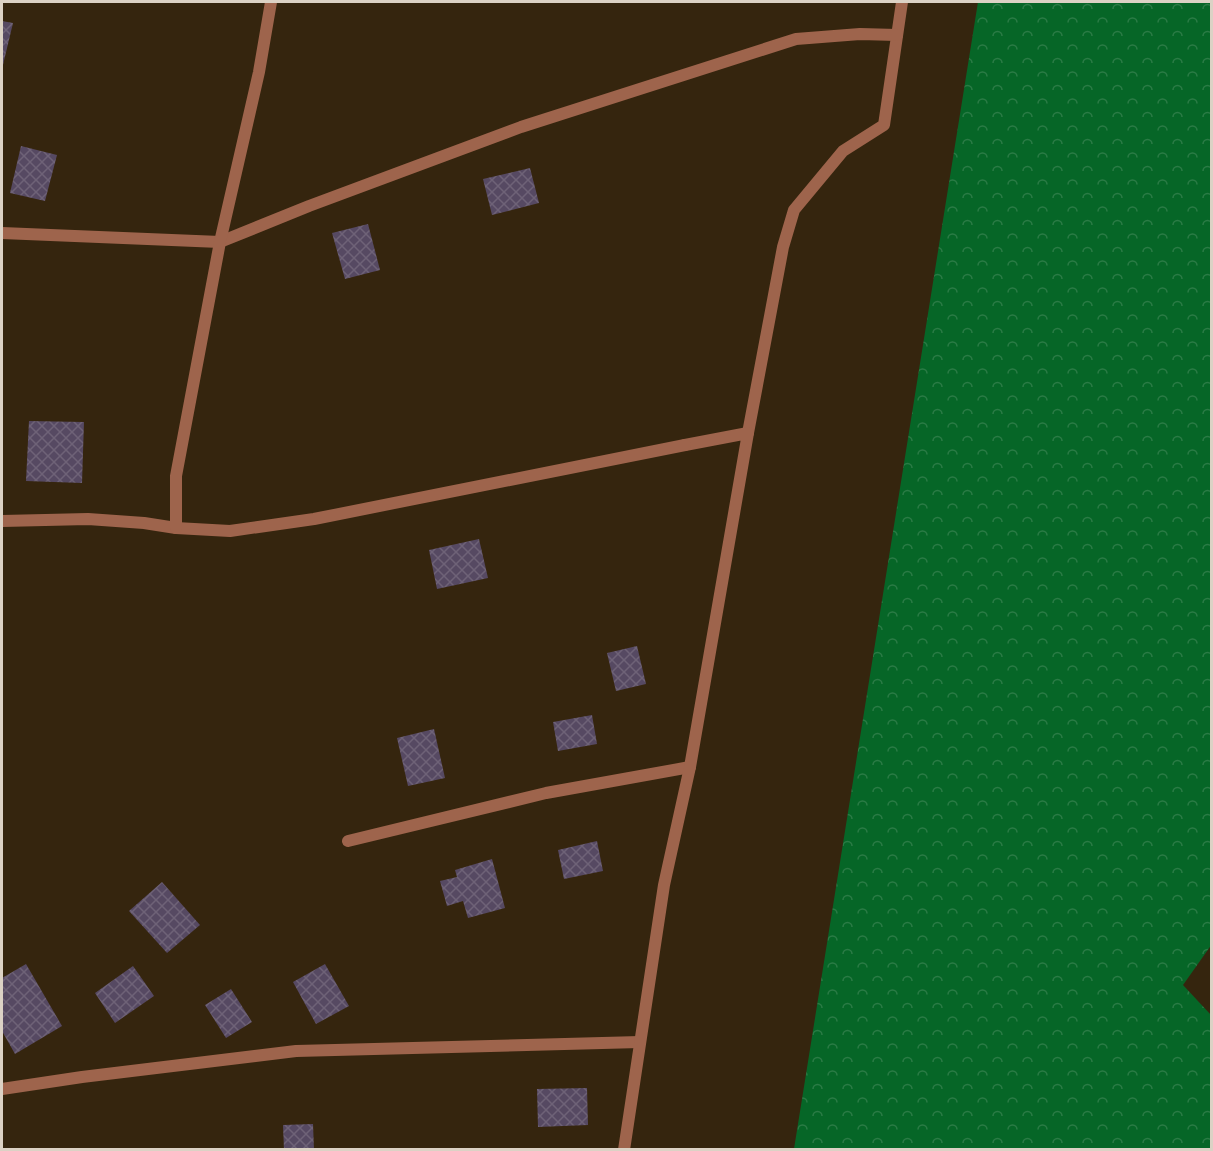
<svg xmlns="http://www.w3.org/2000/svg" width="1213" height="1151" viewBox="0 0 1213 1151" font-family="'Golos Text',sans-serif">
  <style>
    .forest { fill: url(#forest-crowns) }
    .building { fill: url(#building-cross-hatch) }
    .lines { fill: none; stroke-linecap: round; stroke-linejoin: round }
    .service { stroke: #9e644c; stroke-width: 12 }
    .minor { stroke: #9e644c; stroke-width: 12 }
  </style>
  <defs>
    <pattern id="forest-crowns" width="20" height="18" patternUnits="userSpaceOnUse" patternTransform="scale(1.5)"><rect width="20" height="18" fill="#066627"/><path d="M2 6a3 3 0 1 1 6 0M12 15a3 3 0 1 1 6 0" fill="none" stroke="#2a7b45"/></pattern>
    <pattern id="building-cross-hatch" width="8" height="8" patternUnits="userSpaceOnUse" patternTransform="scale(1.5)"><rect width="8" height="8" fill="#564962"/><path d="M0 0l8 8M0 8l8-8" fill="none" stroke="#6e6277"/></pattern>
  </defs>
  <rect width="100%" height="100%" fill="#35250e"/>
  <path class="forest" d="M 978,2 L 1211,2 L 1212,944 L 1183,985 L 1211,1015 L 1211,1149 L 794,1149 Z"/>
  <g class="building">
    <path d="M 2,21 L 13,23 L 2,69 Z"/>
    <path d="M 21,146 L 57,155 L 45,201 L 10,193 Z"/>
    <path d="M 530,168 L 539,203 L 492,215 L 483,179 Z"/>
    <path d="M 368,224 L 380,270 L 345,279 L 332,233 Z"/>
    <path d="M 29,421 L 84,422 L 82,483 L 26,481 Z"/>
    <path d="M 479,539 L 488,578 L 437,589 L 429,550 Z"/>
    <path d="M 637,646 L 646,684 L 616,691 L 607,653 Z"/>
    <path d="M 592,715 L 597,744 L 558,751 L 553,722 Z"/>
    <path d="M 434,729 L 445,778 L 408,786 L 397,738 Z"/>
    <path d="M 597,841 L 603,871 L 564,879 L 558,850 Z"/>
    <path d="M 492,859 L 505,908 L 468,918 L 463,901 L 447,906 L 440,881 L 457,877 L 455,870 Z"/>
    <path d="M 162,882 L 200,925 L 167,953 L 129,911 Z"/>
    <path d="M 26,964 L 62,1026 L 15,1054 L 2,1031 L 2,978 Z"/>
    <path d="M 325,964 L 349,1006 L 316,1024 L 293,982 Z"/>
    <path d="M 133,966 L 154,996 L 115,1023 L 95,993 Z"/>
    <path d="M 231,989 L 252,1022 L 226,1038 L 205,1005 Z"/>
    <path d="M 587,1088 L 588,1125 L 538,1127 L 537,1089 Z"/>
    <path d="M 313,1124 L 314,1150 L 284,1150 L 283,1125 Z"/>
  </g>
  <g class="lines">
    <g class="service">
      <path d="M 748,433 L 783,247 L 794,210 L 843,151 L 884,125 L 902,2"/>
      <path d="M 348,841 L 546,793 L 690,767"/>
      <path d="M 2,1089 L 82,1077 L 296,1051 L 640,1042"/>
      <path d="M 624,1150 L 664,885 L 690,767 L 748,433 L 685,445"/>
    </g>
    <g class="minor">
      <path d="M 2,233 L 220,242 L 309,206 L 521,127 L 796,39 L 860,34 L 897,35"/>
      <path d="M 2,521 L 88,519 L 144,523 L 176,528 L 230,531 L 314,519 L 685,445"/>
      <path d="M 176,528 L 176,476 L 220,242 L 259,72 L 271,2"/>
    </g>
  </g>
  <rect width="1213" height="1151" fill="none" stroke="#dcd2c5" stroke-width="6"/>
</svg>
